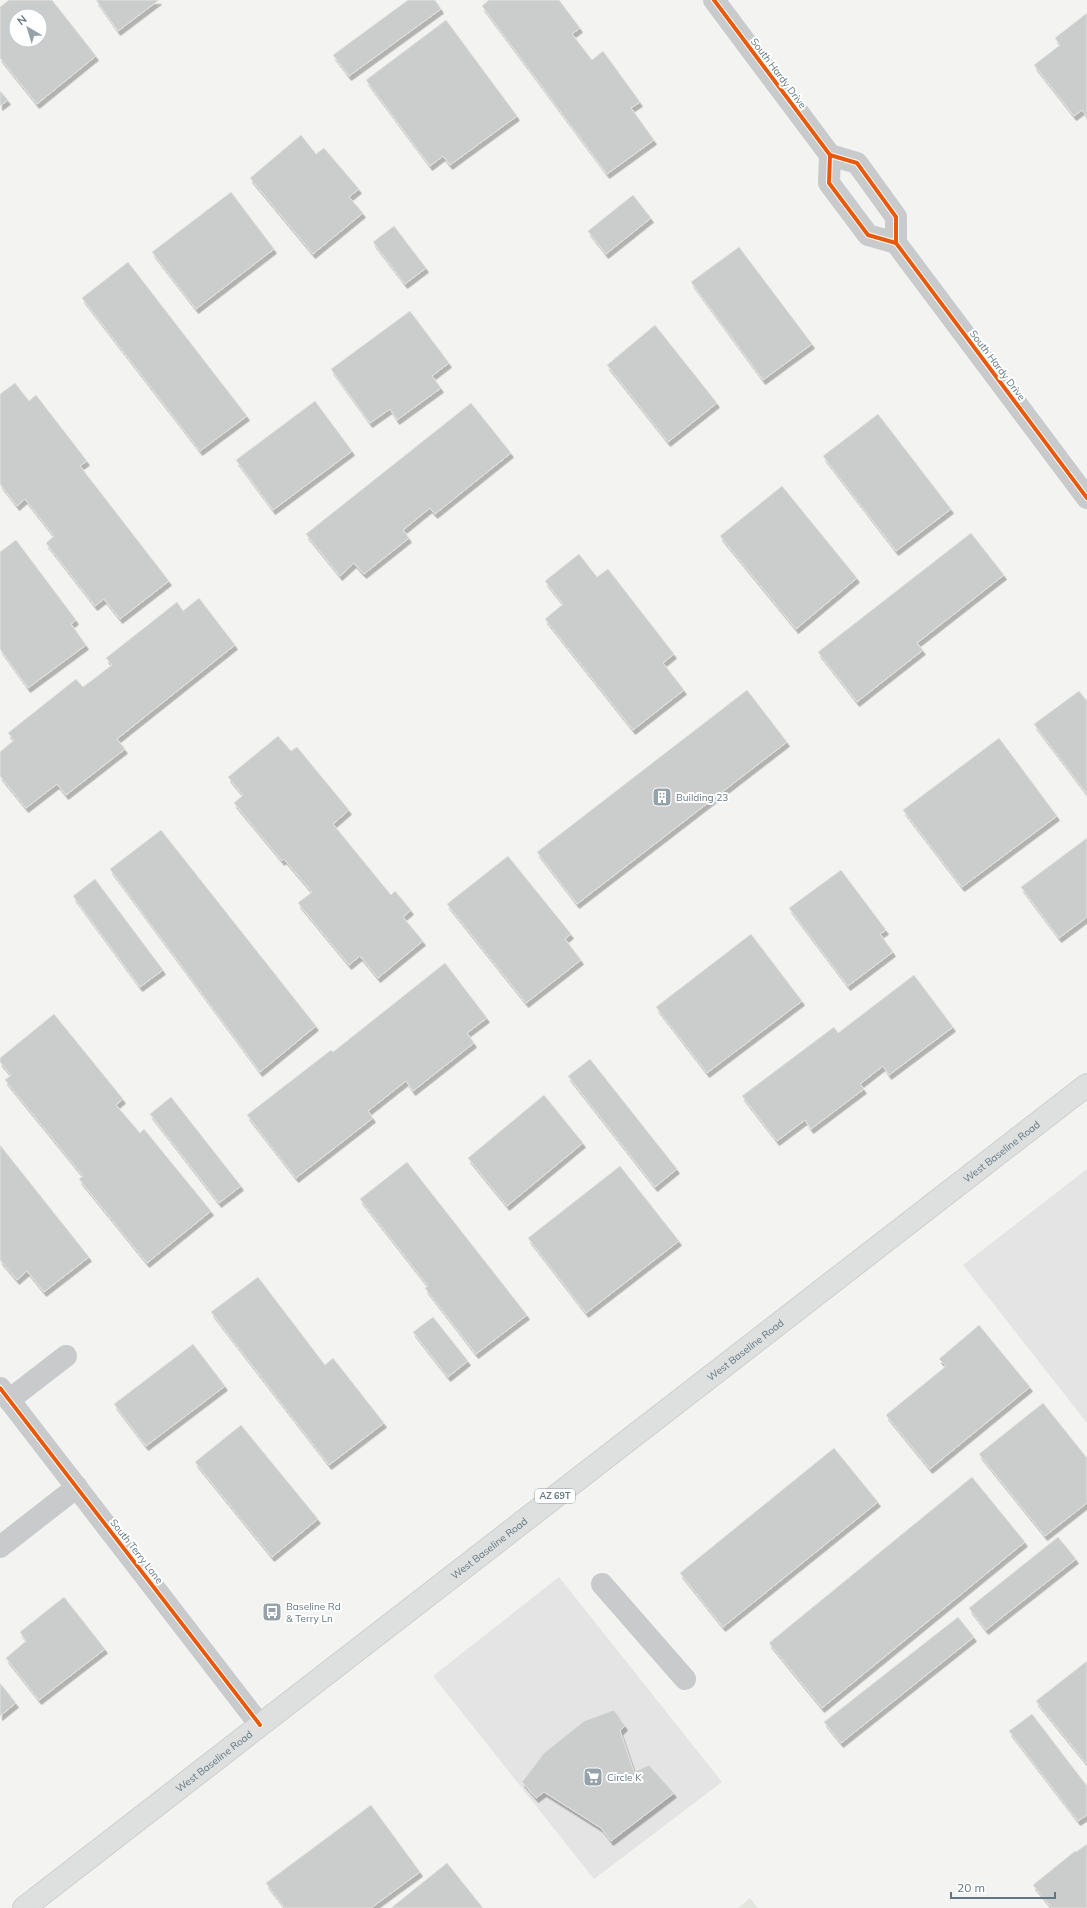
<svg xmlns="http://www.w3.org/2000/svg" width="1087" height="1908" viewBox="0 0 1087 1908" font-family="Mulish,sans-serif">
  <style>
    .built { fill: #e3e4e3 }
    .green { fill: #e3e6df }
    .building { fill: #cbcccc; stroke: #e2e2e1; fill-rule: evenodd; filter: url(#shadow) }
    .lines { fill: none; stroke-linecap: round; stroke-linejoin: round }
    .major-casing { stroke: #cfcfcf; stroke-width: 24 }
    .minor { stroke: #c8cacb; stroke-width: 22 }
    .major { stroke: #dedfdf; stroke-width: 22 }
    .cycleway-casing { stroke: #fff; stroke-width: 6 }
    .cycleway { stroke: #e8590c; stroke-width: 4 }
    .labels { text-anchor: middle; stroke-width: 4; stroke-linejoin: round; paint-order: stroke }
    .shield { fill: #fff; stroke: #91a0a8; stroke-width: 1 }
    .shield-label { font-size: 9px; font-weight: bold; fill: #627782 }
    .street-label { font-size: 10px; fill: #627782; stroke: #fff }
    .poi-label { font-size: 10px; fill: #627782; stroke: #fff; text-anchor: start }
  </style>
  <defs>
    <filter id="shadow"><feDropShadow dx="2.5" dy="4.5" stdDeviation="0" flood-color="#0004"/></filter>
  </defs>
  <rect width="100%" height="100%" fill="#f3f3f1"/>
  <g class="built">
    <path d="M 1087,1169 L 1087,1423 L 963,1265 Z"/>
    <path d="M 559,1577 L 722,1782 L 594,1879 L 433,1676 Z"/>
  </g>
  <path class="green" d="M 750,1898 L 758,1908 L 738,1908 Z"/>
  <g class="building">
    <path d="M 9,0 L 52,0 L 96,56 L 37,104 L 0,58 L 0,7 ZM 16,16 L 40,16 L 40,40 L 16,40 Z"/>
    <path d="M 96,0 L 159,0 L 118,31 Z"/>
    <path d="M 408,0 L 435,0 L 441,9 L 349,76 L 333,55 Z"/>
    <path d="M 489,0 L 559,0 L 580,28 L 572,34 L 592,60 L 603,51 L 640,102 L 631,108 L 654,140 L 607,174 L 482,6 Z"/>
    <path d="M 1087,13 L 1087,117 L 1082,110 L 1074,116 L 1034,65 L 1060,45 L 1055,38 Z"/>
    <path d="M 446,20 L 517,116 L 450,165 L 443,156 L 430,166 L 366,80 Z"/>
    <path d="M 0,91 L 8,100 L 0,106 Z"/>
    <path d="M 301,135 L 316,154 L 324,148 L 359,189 L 349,197 L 363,213 L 313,254 L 250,178 Z"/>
    <path d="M 231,192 L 274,249 L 196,309 L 152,252 Z"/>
    <path d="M 633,195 L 651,218 L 606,254 L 588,231 Z"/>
    <path d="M 394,226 L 426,268 L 405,284 L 373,242 Z"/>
    <path d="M 739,247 L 812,344 L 763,380 L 691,282 Z"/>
    <path d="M 128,262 L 247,416 L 200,451 L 82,298 Z"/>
    <path d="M 410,311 L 449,363 L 432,376 L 441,388 L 397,420 L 390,409 L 370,423 L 331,369 Z"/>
    <path d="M 655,325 L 717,403 L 668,442 L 607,365 Z"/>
    <path d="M 15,383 L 29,401 L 36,395 L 87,461 L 80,466 L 169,581 L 120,619 L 104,599 L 95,606 L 46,543 L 54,536 L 25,499 L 17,506 L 0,484 L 0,394 Z"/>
    <path d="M 315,401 L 352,451 L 273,510 L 236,460 Z"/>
    <path d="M 471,403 L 511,453 L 435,514 L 430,508 L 403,530 L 409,538 L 364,574 L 354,563 L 340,576 L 306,534 Z"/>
    <path d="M 878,414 L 951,509 L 896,551 L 823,456 Z"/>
    <path d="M 782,486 L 857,578 L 796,629 L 720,536 Z"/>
    <path d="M 971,533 L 1004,575 L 917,643 L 923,650 L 857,702 L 818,652 Z"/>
    <path d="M 16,540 L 76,620 L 71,624 L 86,645 L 28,688 L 0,649 L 0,552 Z"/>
    <path d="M 579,554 L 597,577 L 608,569 L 674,654 L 663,663 L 684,690 L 633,730 L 545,619 L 563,604 L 545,581 Z"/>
    <path d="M 199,598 L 235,645 L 117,739 L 125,749 L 66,795 L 57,784 L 26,808 L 0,776 L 0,752 L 14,740 L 8,733 L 76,679 L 83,687 L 112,665 L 106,658 L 177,602 L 183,611 Z"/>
    <path d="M 747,690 L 787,742 L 577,904 L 537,852 Z"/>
    <path d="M 1079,691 L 1087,701 L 1087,794 L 1034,724 Z"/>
    <path d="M 278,736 L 291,751 L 297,747 L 349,810 L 333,824 L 391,895 L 395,891 L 411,910 L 403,917 L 423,941 L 378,978 L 360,956 L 349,965 L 298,903 L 312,892 L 284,859 L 282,861 L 234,803 L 243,795 L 228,777 Z"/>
    <path d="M 999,738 L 1057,816 L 962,887 L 903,810 Z"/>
    <path d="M 161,830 L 316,1026 L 260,1072 L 110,869 Z"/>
    <path d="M 1087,838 L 1087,917 L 1059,938 L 1021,887 Z"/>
    <path d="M 508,856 L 571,934 L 565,939 L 581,960 L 526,1003 L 447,904 Z"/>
    <path d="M 841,870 L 886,930 L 880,934 L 893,952 L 848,986 L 789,908 Z"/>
    <path d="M 95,879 L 163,970 L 140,987 L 73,896 Z"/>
    <path d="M 751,934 L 802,1001 L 707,1073 L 656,1007 Z"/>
    <path d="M 445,963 L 487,1018 L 467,1033 L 474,1043 L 413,1091 L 406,1081 L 368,1111 L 373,1118 L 296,1178 L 247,1115 L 331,1050 L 333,1052 Z"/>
    <path d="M 914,975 L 953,1027 L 889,1075 L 883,1066 L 860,1084 L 864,1089 L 811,1129 L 805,1120 L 777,1141 L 742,1096 L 834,1027 L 838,1033 Z"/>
    <path d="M 54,1014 L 123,1099 L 116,1105 L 140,1133 L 144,1129 L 211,1211 L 147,1263 L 79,1179 L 83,1176 L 5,1080 L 11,1075 L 0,1062 L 0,1058 Z"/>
    <path d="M 590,1059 L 677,1169 L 655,1187 L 568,1076 Z"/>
    <path d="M 544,1095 L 583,1143 L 507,1206 L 468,1158 Z"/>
    <path d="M 171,1097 L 241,1186 L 219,1203 L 150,1114 Z"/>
    <path d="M 0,1145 L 89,1257 L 44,1292 L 27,1271 L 17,1280 L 0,1260 Z"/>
    <path d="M 407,1162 L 527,1315 L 476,1354 L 425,1288 L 428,1286 L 360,1199 Z"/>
    <path d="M 620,1166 L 679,1241 L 586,1313 L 528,1238 Z"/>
    <path d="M 258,1277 L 325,1365 L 333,1358 L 384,1423 L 329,1465 L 211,1312 Z"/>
    <path d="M 433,1317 L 468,1361 L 448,1377 L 413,1332 Z"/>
    <path d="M 979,1325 L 1030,1387 L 930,1469 L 886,1415 L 946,1366 L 939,1359 Z"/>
    <path d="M 193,1344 L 225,1386 L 146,1446 L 114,1404 Z"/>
    <path d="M 1043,1403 L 1087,1458 L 1087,1503 L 1045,1536 L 979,1454 Z"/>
    <path d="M 241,1425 L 318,1519 L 272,1557 L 195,1462 Z"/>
    <path d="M 834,1448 L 878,1502 L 723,1627 L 680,1573 Z"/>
    <path d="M 972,1477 L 1025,1542 L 822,1708 L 769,1643 Z"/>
    <path d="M 1058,1537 L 1076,1559 L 986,1630 L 969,1608 Z"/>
    <path d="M 64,1597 L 105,1649 L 39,1700 L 6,1658 L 26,1641 L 20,1632 Z"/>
    <path d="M 958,1617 L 974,1637 L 841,1743 L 824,1722 Z"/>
    <path d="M 1087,1661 L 1087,1764 L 1036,1701 Z"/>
    <path d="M 0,1683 L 16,1703 L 0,1716 Z"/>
    <path d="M 614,1710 L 625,1726 L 620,1731 L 634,1772 L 649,1765 L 674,1793 L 611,1841 L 601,1828 L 544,1792 L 536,1798 L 522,1782 L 544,1753 L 584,1721 Z"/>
    <path d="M 1032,1714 L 1087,1786 L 1087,1815 L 1078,1821 L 1009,1731 Z"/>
    <path d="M 371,1805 L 420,1872 L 371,1908 L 285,1908 L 266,1883 Z"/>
    <path d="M 1087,1844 L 1087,1908 L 1052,1908 L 1033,1885 L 1075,1851 L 1076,1852 Z"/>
    <path d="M 447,1863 L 483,1908 L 391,1908 Z"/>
  </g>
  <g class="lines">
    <defs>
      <g id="major">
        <path id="s1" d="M 24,1908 L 1087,1085"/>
      </g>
    </defs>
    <use href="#major" class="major-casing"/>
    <g class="minor">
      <path d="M 714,0 L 830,155 L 857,163 L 896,217 L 896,243"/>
      <path d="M 830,155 L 829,183 L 868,235 L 896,243 L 1087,498"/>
      <path d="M 0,1388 L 260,1725"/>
      <path d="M 9,1400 L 66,1356"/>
      <path d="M 0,1547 L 77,1487"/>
      <path d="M 602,1584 L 685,1679"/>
    </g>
    <use href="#major" class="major"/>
    <defs>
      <g id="cycleway">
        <path d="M 714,0 L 830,155 L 857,163 L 896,217 L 896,243"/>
        <path d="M 830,155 L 829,183 L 868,235 L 896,243 L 1087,498"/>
        <path d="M 0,1388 L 260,1725"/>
      </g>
    </defs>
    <use href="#cycleway" class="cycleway-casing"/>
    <use href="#cycleway" class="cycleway"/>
  </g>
  <defs>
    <symbol id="building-square" viewBox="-11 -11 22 22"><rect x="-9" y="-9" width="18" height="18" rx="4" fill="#95a2a9" stroke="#fff"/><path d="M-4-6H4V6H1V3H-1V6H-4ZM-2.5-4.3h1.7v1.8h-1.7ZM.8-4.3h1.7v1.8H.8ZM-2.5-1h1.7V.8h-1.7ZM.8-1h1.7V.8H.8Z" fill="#fff"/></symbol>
    <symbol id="bus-square" viewBox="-11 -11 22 22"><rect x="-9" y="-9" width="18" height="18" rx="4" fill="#95a2a9" stroke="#fff"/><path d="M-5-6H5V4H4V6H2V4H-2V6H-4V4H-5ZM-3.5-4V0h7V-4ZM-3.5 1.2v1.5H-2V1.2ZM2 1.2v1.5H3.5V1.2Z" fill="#fff"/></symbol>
    <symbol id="supermarket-square" viewBox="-11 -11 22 22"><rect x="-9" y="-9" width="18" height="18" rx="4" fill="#95a2a9" stroke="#fff"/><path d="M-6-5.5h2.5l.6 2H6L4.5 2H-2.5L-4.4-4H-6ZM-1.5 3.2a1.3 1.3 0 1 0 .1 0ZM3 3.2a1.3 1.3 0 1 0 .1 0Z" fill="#fff"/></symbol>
  </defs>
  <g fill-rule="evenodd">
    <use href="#building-square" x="651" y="786" width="22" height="22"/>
    <use href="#bus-square" x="261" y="1601" width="22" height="22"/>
    <use href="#supermarket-square" x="582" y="1766" width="22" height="22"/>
  </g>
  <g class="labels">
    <rect class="shield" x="535" y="1489" width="40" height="14" rx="3"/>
    <g class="shield-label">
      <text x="555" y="1499">AZ 69T</text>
    </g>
    <g class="street-label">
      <text transform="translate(779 73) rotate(53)" y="4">South Hardy Drive</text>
      <text transform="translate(998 365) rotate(53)" y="4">South Hardy Drive</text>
      <text dy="4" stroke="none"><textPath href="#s1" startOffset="1236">West Baseline Road</textPath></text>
      <text dy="4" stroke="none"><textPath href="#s1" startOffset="912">West Baseline Road</textPath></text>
      <text dy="4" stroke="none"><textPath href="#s1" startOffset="588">West Baseline Road</textPath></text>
      <text transform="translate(137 1551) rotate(52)" y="4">South Terry Lane</text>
      <text dy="4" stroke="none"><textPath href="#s1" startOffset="240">West Baseline Road</textPath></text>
    </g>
    <g class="poi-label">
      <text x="676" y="801">Building 23</text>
      <text x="286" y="1610">Baseline Rd<tspan x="286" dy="12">&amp; Terry Ln</tspan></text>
      <text x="607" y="1781">Circle K</text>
    </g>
  </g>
  <g transform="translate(28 28) rotate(322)"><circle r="19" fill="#ffffff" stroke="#c0c9cd"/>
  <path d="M0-3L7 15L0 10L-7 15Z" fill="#95a2a9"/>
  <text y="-6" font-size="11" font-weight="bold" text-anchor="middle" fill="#627782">N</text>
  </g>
  <path d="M951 1892v6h104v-6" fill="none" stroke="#627782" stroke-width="2"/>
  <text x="957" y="1892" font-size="12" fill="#627782" stroke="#ffffff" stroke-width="3" paint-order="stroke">20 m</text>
</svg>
